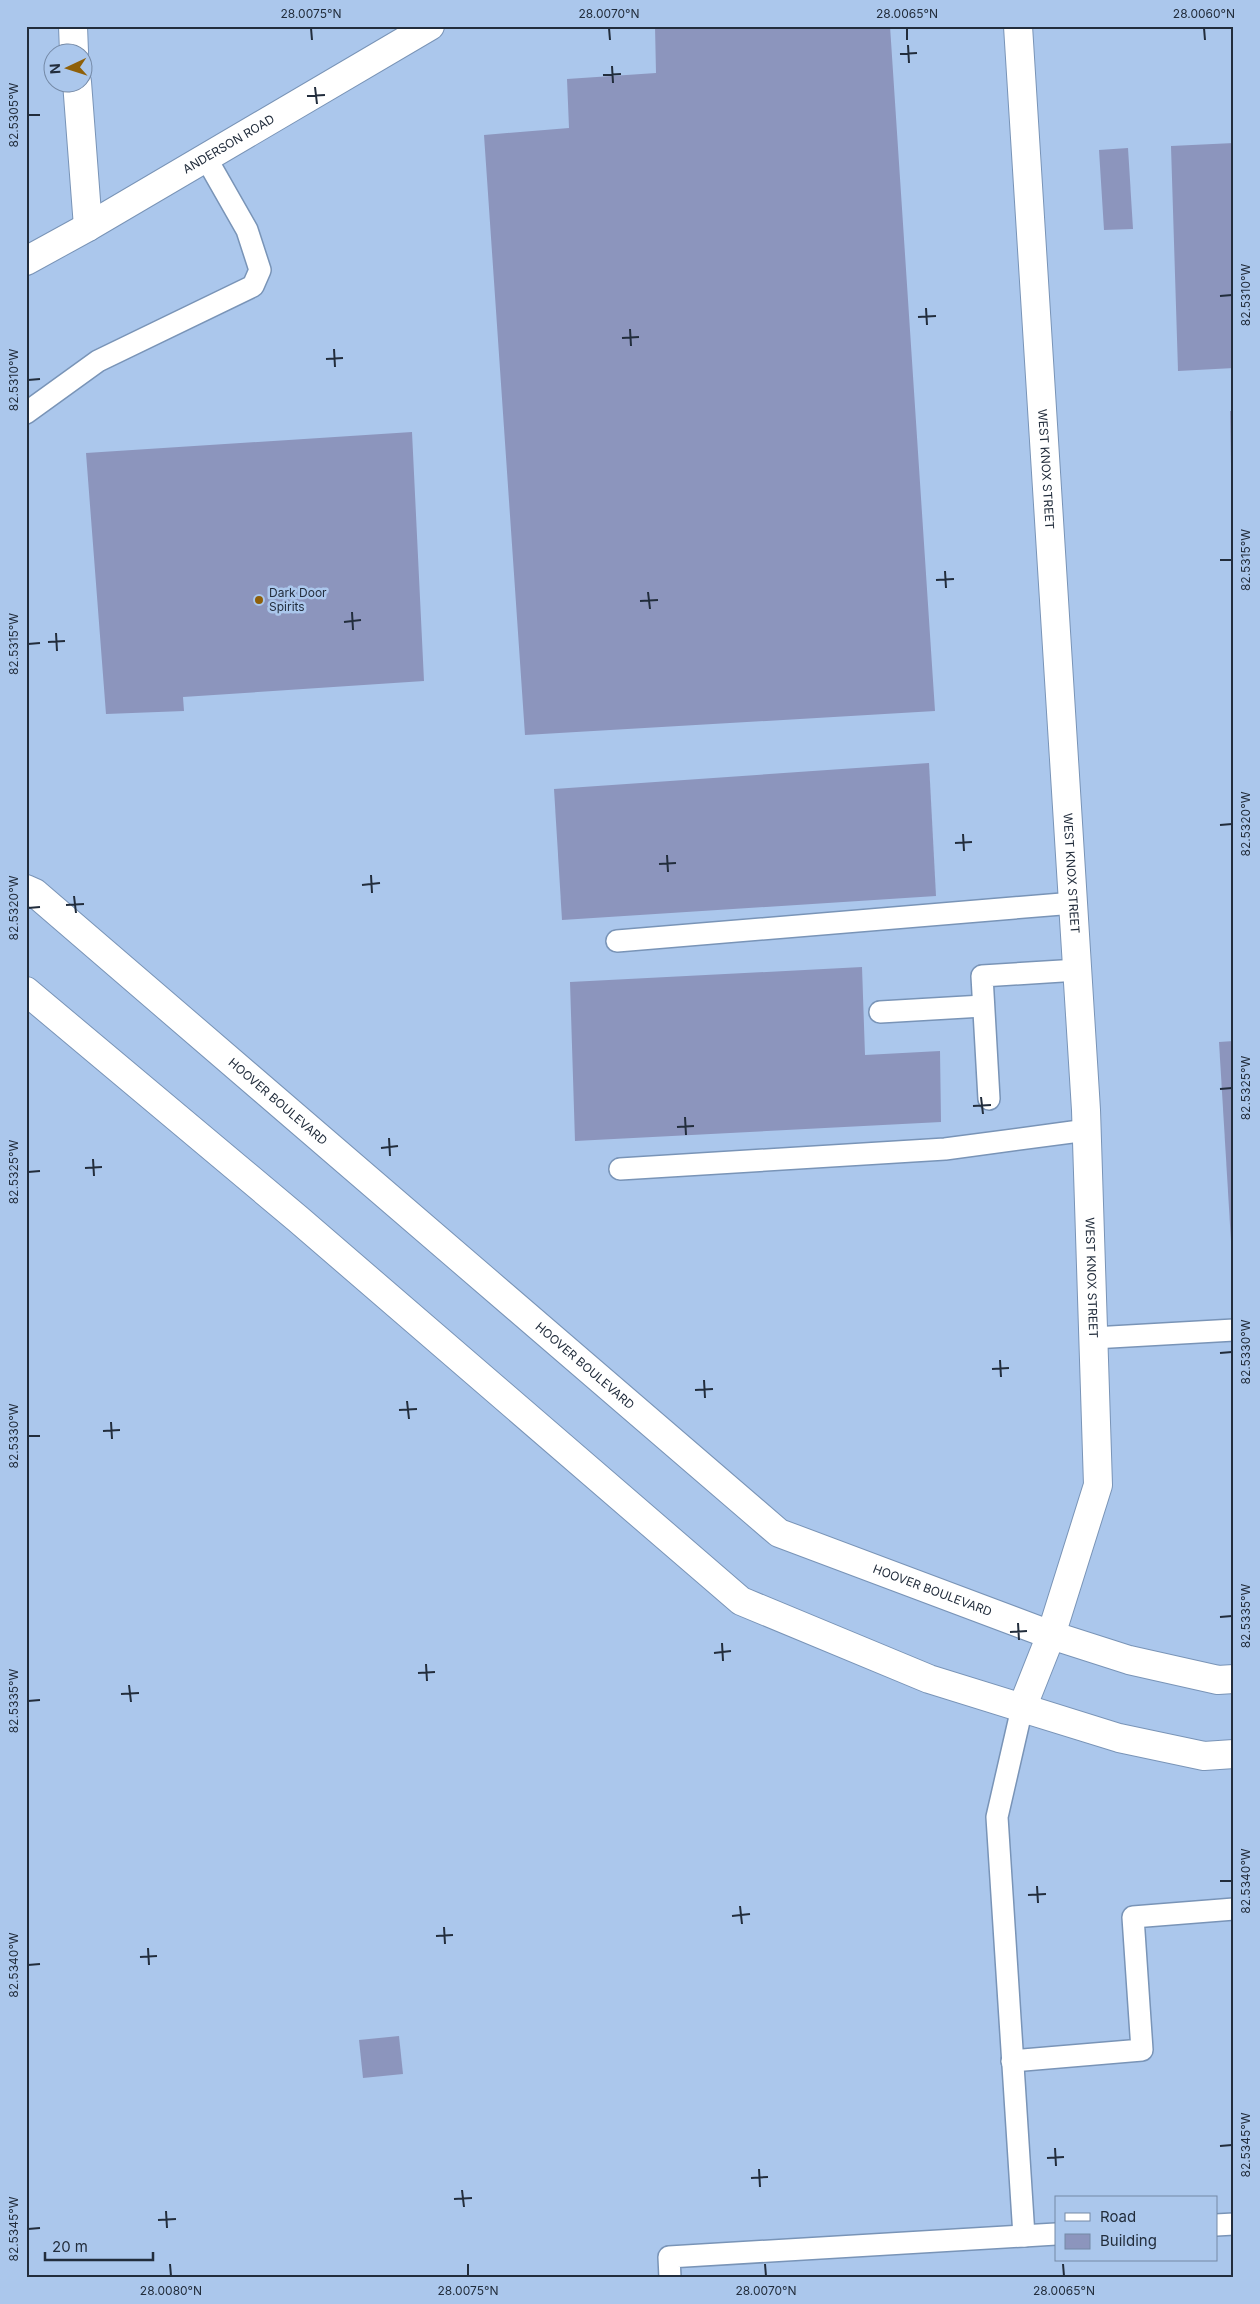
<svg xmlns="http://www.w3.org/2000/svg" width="1260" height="2304" viewBox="0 0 1260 2304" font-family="Inter,sans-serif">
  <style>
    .building { fill: #8c95bd }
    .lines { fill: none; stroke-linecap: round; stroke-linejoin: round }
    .lane-casing { stroke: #7994b7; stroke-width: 24 }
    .street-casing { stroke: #7994b7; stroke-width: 30 }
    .secondary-casing { stroke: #7994b7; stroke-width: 30 }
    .lane { stroke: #fff; stroke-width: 21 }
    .street { stroke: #fff; stroke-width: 28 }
    .secondary { stroke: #fff; stroke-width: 28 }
    .ticks { fill: none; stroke: #222d3c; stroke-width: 2 }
    .poi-dot { fill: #8f6009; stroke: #abc7ec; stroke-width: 2 }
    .labels { text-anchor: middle; stroke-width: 5; stroke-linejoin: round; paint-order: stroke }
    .street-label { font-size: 12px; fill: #222d3c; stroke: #abc7ec }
    .poi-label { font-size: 12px; fill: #222d3c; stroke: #abc7ec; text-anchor: start }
    .neatline { fill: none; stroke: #222d3c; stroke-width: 2 }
    .ticks-label { font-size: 12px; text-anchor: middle; fill: #222d3c }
  </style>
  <rect width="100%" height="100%" fill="#abc7ec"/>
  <g class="building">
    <path d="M 655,26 L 890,26 L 935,711 L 525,735 L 484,135 L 569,128 L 567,79 L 656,73 Z"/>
    <path d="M 1234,143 L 1234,368 L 1178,371 L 1171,146 Z"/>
    <path d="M 1128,148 L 1133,229 L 1104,230 L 1099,150 Z"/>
    <path d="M 1230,411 L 1234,411 L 1234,463 L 1231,464 Z"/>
    <path d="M 412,432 L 424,681 L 183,697 L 184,711 L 106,714 L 86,453 Z"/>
    <path d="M 929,763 L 936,896 L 562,920 L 554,789 Z"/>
    <path d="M 862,967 L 865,1055 L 940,1051 L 941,1122 L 575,1141 L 570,982 Z"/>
    <path d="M 1234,1041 L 1234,1258 L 1232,1258 L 1219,1042 Z"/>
    <path d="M 399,2036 L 403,2074 L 363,2078 L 359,2040 Z"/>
  </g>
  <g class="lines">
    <defs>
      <g id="lane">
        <path d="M 26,413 L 98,361 L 253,286 L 260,270 L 247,230 L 206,158"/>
        <path d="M 617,941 L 1074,903"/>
        <path d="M 880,1012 L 983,1006"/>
        <path d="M 989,1099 L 982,976 L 1078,970"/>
        <path d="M 620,1169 L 945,1149 L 1087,1130"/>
        <path d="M 1093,1338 L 1234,1330"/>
        <path d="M 1022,1708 L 997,1817 L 1024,2236"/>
        <path d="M 1012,2061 L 1142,2050 L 1133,1917 L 1234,1909"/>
        <path d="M 1216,2225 L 1234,2224"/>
        <path d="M 670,2278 L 669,2257 L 1056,2234"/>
      </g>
      <g id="street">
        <path d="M 73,26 L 74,52"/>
        <path id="s1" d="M 1018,26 L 1086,1110 L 1098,1485 L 1051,1635 L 1022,1708"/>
        <path d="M 77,82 L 88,227"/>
      </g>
      <g id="secondary">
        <path id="s2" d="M 26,261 L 88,227 L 430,26"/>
        <path id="s3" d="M 26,889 L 35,893 L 779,1533 L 1051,1635 L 1129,1660 L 1218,1680 L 1234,1679"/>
        <path d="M 26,991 L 298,1219 L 741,1601 L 929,1679 L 1119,1738 L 1204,1756 L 1234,1754"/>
      </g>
    </defs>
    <use href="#lane" class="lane-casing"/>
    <use href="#street" class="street-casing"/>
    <use href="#secondary" class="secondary-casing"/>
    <use href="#lane" class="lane"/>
    <use href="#street" class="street"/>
    <use href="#secondary" class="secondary"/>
  </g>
  <path class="ticks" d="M 311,28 L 312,40M 609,28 L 610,40M 907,28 L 907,40M 1204,28 L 1205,40M 908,45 L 909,63M 900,54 L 917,53M 612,66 L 613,83M 603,75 L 621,74M 315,87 L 317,104M 307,96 L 325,95M 28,115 L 40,115M 1220,296 L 1232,295M 926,308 L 927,325M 918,317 L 936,316M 630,329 L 631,346M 622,338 L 639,337M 334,349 L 335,367M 326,359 L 343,358M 28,380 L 40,379M 1220,560 L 1232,560M 945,571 L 946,588M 936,580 L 954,579M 648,592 L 650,609M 640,601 L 658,600M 352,612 L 353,630M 344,622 L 361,620M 56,633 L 57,651M 48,642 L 65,641M 28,644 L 40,643M 1220,825 L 1232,824M 963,834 L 964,851M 955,843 L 972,842M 667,855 L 668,872M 659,864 L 676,863M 371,875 L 372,893M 362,885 L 380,883M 74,896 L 76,913M 66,905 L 84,904M 28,908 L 40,907M 1220,1089 L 1232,1088M 981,1097 L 983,1114M 973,1106 L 991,1105M 685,1117 L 686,1135M 677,1127 L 694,1126M 389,1138 L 390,1156M 381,1148 L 398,1146M 93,1159 L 94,1176M 85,1168 L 102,1167M 28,1172 L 40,1171M 1220,1353 L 1232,1352M 1000,1360 L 1001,1377M 992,1369 L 1009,1368M 704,1380 L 705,1398M 695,1390 L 713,1389M 407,1401 L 409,1419M 399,1410 L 417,1409M 111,1422 L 112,1439M 103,1431 L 120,1430M 28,1436 L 40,1436M 1220,1617 L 1232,1616M 1018,1623 L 1019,1640M 1010,1632 L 1027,1631M 722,1643 L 723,1661M 714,1653 L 731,1651M 426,1664 L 427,1681M 418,1673 L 435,1672M 129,1685 L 131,1702M 121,1694 L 139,1693M 28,1701 L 40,1700M 1220,1881 L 1232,1881M 1037,1886 L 1038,1903M 1028,1895 L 1046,1894M 740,1906 L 742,1924M 732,1916 L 750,1914M 444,1927 L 445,1944M 436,1936 L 453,1935M 148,1948 L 149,1965M 140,1957 L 157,1956M 28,1965 L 40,1964M 1220,2146 L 1232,2145M 1055,2148 L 1056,2166M 1047,2158 L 1064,2157M 759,2169 L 760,2187M 751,2178 L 768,2177M 462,2190 L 464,2207M 454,2199 L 472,2198M 166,2211 L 167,2228M 158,2220 L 176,2219M 28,2229 L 40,2228M 170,2264 L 171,2276M 468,2264 L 468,2276M 765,2264 L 766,2276M 1063,2264 L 1064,2276"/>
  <circle class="poi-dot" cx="259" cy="600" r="5"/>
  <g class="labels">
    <g class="street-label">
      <text dy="4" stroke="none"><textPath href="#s2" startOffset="234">ANDERSON ROAD</textPath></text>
      <text dy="4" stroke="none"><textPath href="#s1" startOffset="444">WEST KNOX STREET</textPath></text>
      <text dy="4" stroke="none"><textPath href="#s1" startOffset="849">WEST KNOX STREET</textPath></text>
      <text dy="4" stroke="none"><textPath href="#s3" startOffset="330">HOOVER BOULEVARD</textPath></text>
      <text dy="4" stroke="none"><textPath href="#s1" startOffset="1254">WEST KNOX STREET</textPath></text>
      <text dy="4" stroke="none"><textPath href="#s3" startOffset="735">HOOVER BOULEVARD</textPath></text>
      <text dy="4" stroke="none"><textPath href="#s3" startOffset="1155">HOOVER BOULEVARD</textPath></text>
    </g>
    <g class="poi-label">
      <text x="269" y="597">Dark Door<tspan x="269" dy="14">Spirits</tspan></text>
    </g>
  </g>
  <rect width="1260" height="2304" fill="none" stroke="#abc7ec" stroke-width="55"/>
  <rect x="1055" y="2196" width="162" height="65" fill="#abc7ec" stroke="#7489a6"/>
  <rect x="1065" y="2213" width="25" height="8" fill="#ffffff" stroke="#7489a6"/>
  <text x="1100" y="2222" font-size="15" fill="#222d3c">Road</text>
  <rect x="1065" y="2234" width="25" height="15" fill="#8c95bd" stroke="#7489a6"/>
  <text x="1100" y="2246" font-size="15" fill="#222d3c">Building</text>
  <g transform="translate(68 68) rotate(266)"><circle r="24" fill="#abc7ec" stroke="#7489a6"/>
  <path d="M0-4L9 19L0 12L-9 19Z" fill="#8f6009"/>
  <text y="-8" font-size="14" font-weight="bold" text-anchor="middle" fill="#222d3c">N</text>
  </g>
  <path d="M45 2252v8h108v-8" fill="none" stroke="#222d3c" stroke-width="2.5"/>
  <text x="52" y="2252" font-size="15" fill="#222d3c" stroke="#abc7ec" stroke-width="4" paint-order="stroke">20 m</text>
  <rect x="28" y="28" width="1204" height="2248" class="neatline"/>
  <g class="ticks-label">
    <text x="311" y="18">28.0075°N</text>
    <text x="609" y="18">28.0070°N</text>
    <text x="907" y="18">28.0065°N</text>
    <text x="1204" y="18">28.0060°N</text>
    <text transform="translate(14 115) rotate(-90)" y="4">82.5305°W</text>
    <text transform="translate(1246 295) rotate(-90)" y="4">82.5310°W</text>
    <text transform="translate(14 380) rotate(-90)" y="4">82.5310°W</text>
    <text transform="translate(1246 560) rotate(-90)" y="4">82.5315°W</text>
    <text transform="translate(14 644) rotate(-90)" y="4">82.5315°W</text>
    <text transform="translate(1246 824) rotate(-90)" y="4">82.5320°W</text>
    <text transform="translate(14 908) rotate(-90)" y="4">82.5320°W</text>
    <text transform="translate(1246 1088) rotate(-90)" y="4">82.5325°W</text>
    <text transform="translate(14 1172) rotate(-90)" y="4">82.5325°W</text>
    <text transform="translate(1246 1352) rotate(-90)" y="4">82.5330°W</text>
    <text transform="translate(14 1436) rotate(-90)" y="4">82.5330°W</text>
    <text transform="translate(1246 1616) rotate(-90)" y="4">82.5335°W</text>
    <text transform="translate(14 1701) rotate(-90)" y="4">82.5335°W</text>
    <text transform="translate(1246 1881) rotate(-90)" y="4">82.5340°W</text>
    <text transform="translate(14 1965) rotate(-90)" y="4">82.5340°W</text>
    <text transform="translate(1246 2145) rotate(-90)" y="4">82.5345°W</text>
    <text transform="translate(14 2229) rotate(-90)" y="4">82.5345°W</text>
    <text x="171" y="2295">28.0080°N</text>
    <text x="468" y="2295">28.0075°N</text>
    <text x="766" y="2295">28.0070°N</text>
    <text x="1064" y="2295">28.0065°N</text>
  </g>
</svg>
